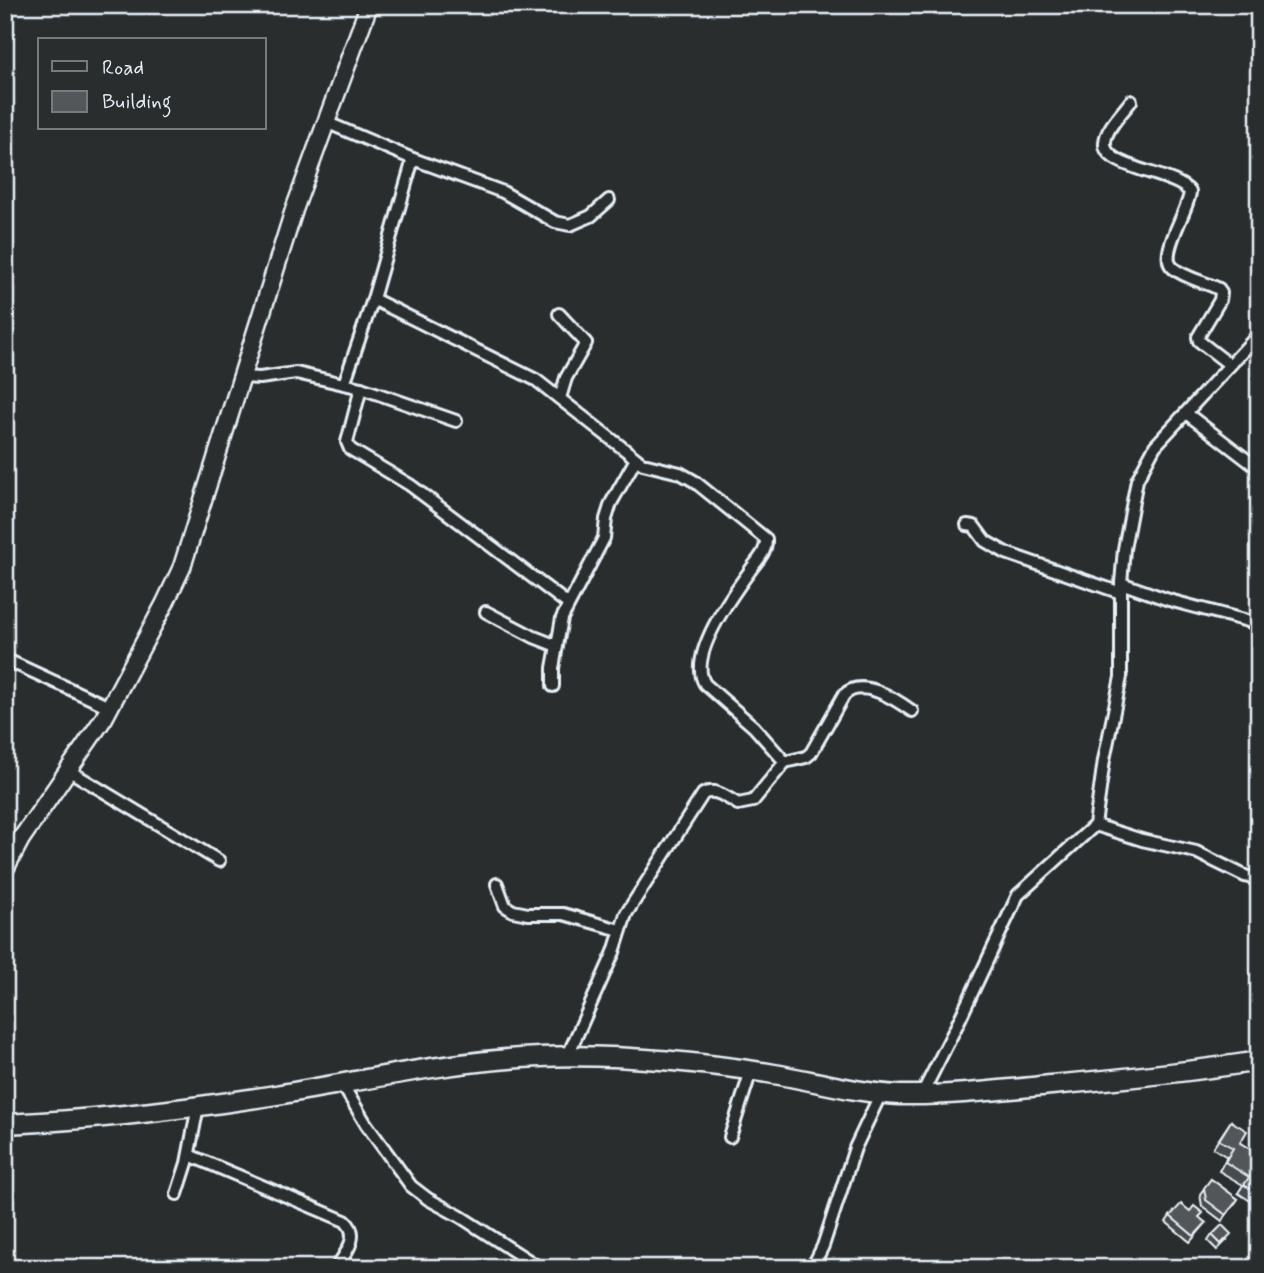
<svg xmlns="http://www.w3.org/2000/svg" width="1264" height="1273" viewBox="0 0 1264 1273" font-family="Mynerve,sans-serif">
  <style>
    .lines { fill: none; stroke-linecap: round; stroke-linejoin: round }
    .street-casing { stroke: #e8f1f8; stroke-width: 16 }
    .secondary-casing { stroke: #e8f1f8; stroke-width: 21 }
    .primary-casing { stroke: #e8f1f8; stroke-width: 23 }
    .street { stroke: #2a2d2e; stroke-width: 10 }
    .secondary { stroke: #2a2d2e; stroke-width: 16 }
    .primary { stroke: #2a2d2e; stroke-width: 18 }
    .wall { fill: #474b4d; stroke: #e8f1f8; stroke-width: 2 }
    .building { fill: #535759; stroke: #e8f1f8; stroke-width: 2 }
  </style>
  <rect width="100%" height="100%" fill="#2a2d2e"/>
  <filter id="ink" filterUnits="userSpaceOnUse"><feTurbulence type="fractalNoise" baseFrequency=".0143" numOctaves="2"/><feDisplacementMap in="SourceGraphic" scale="14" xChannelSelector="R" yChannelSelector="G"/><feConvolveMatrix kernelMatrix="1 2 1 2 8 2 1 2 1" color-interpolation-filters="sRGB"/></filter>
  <g filter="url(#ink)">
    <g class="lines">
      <defs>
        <g id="street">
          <path d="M 328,123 L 413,159 L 503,192 L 555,222 L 570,225 L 591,216 L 609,200"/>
          <path d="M 373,299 L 536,380 L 643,464 L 680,473 L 694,481 L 766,539 C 767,553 756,561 749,572 C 732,595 687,657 705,684 L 754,727 L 785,762 L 753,801 L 738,804 C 727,798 715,787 703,794 L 626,914 L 614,952 L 567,1057"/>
          <path d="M 559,314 L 586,343 L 566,378 L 560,398"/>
          <path d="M 1230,365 L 1259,334"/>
          <path d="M 243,377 L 260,378 L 296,373 L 361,388 L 456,421"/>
          <path d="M 344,384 L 373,299 L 413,159"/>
          <path d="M 361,388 L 347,442 L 350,449 L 410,485 L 568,604"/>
          <path d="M 1186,413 L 1259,469"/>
          <path d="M 967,525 L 974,526 L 985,541 L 1006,553 L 1121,593"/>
          <path d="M 1121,583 L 1169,600 L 1259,624"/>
          <path d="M 486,612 L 534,637 L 557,646"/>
          <path d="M 5,659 L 109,707"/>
          <path d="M 553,686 L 553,668 L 562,618 L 604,538 L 606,519 L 611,503 L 636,459"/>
          <path d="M 785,762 L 806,757 L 811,753 L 844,695 C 862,677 895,699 912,711"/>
          <path d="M 68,770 L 219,861"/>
          <path d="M 1095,825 L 1142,840 L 1196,852 L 1245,876 L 1259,880"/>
          <path d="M 497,884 L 505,906 L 513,911 L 528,914 L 563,914 L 620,930"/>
          <path d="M 342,1084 L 366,1124 L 411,1186 L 428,1199 L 461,1217 L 540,1268"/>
          <path d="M 922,1094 L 957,1025 L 1018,895 L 1095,825 L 1104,760 L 1121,677 L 1121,583 L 1124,549 L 1137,480 L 1155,446 L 1230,365 L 1199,341 L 1198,337 L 1220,300 L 1221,293 L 1219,289 C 1205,282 1185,278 1173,268 C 1157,255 1189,210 1190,192 C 1175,172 1102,169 1105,142 C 1106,128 1123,112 1131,101"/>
          <path d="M 730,1137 L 751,1071"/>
          <path d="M 189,1155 L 345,1221 C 361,1235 346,1253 336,1268"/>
          <path d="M 177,1194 L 187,1163 L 198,1106"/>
          <path d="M 812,1268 L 823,1246 L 855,1148 L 881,1093"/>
        </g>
        <path id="secondary" d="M 5,869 L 21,839 L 104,718 L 165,603 L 182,567 L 294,210 L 369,5"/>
        <path id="primary" d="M 5,1124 C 96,1120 187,1109 276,1095 C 362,1081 454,1060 540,1057 C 617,1054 698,1062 774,1074 C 815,1081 857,1093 899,1095 C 949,1096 1001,1090 1051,1085 C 1120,1079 1190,1072 1259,1061"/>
      </defs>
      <use href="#street" class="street-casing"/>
      <use href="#secondary" class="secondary-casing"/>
      <use href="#primary" class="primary-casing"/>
      <use href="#street" class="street"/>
      <use href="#secondary" class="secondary"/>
      <use href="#primary" class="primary"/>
    </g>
    <g class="wall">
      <path d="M 1259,922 L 1259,932 L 1254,929 Z"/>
      <path d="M 1231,1121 L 1240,1143 L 1259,1154 L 1259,1199 L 1255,1204 L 1238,1193 L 1243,1185 L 1219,1171 L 1227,1157 L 1213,1148 Z"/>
      <path d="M 1211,1179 L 1238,1199 L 1222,1221 L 1202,1206 L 1200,1194 Z"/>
      <path d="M 1170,1216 L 1199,1218 L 1206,1223 L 1190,1242 L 1166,1222 Z"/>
      <path d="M 1212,1235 L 1227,1240 L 1217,1250 L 1208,1241 Z"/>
    </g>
    <g class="building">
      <path d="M 1231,1121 L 1247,1131 L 1240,1143 L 1259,1154 L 1259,1194 L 1244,1185 L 1249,1177 L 1225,1162 L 1233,1148 L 1219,1140 Z"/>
      <path d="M 1211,1179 L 1238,1199 L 1226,1215 L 1206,1200 L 1204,1188 Z"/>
      <path d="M 1181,1204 L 1190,1211 L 1194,1206 L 1203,1213 L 1199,1217 L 1206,1223 L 1194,1236 L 1170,1216 Z"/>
      <path d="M 1222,1225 L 1231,1234 L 1221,1244 L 1212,1235 Z"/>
      <path d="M 1066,1261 L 1075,1268 L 1061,1268 Z"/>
    </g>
  </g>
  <rect width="1264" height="1273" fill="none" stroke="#2a2d2e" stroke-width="28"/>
  <rect x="14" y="14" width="1236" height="1245" fill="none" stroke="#e8f1f8" stroke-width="2.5" filter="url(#ink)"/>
  <rect x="38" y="38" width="228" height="91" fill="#2a2d2e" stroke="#767b7f" stroke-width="2"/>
  <rect x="52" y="61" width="35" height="10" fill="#2a2d2e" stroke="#767b7f" stroke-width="2"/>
  <text x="102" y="74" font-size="21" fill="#e8f1f8">Road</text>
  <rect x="52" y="91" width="35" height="21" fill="#535759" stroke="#767b7f" stroke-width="2"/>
  <text x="102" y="108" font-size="21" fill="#e8f1f8">Building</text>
</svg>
